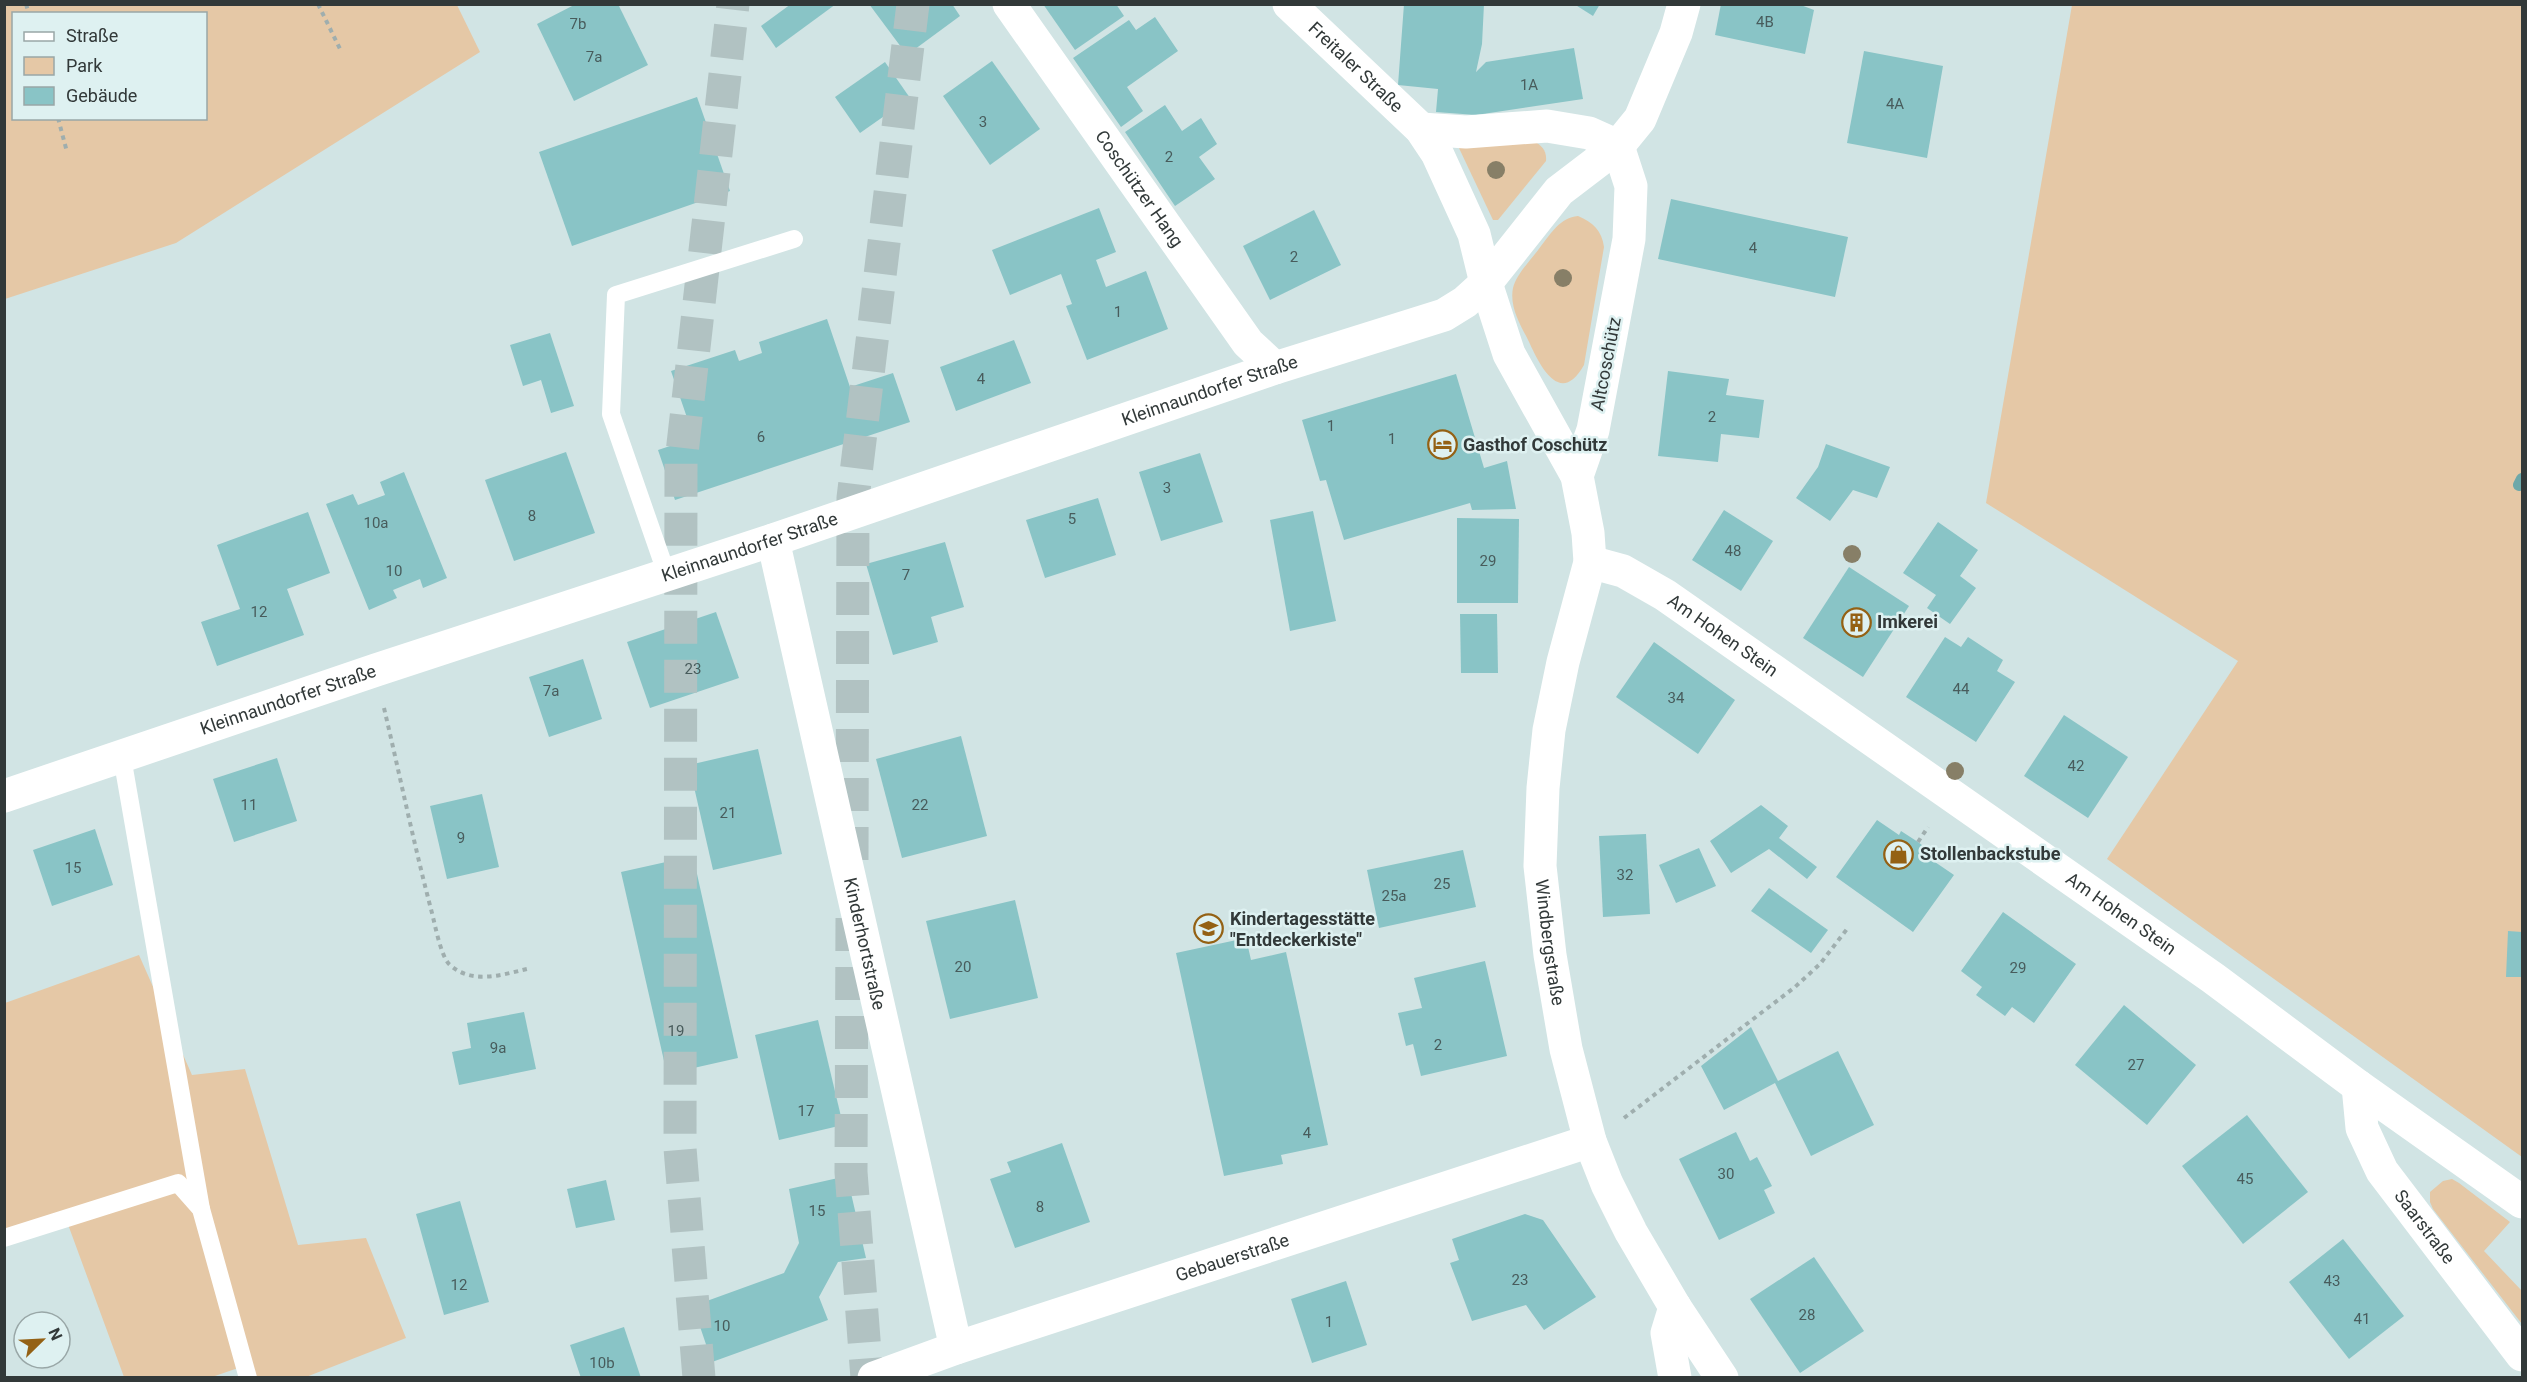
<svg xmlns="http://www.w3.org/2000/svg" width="2527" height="1382" viewBox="0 0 2527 1382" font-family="Roboto,sans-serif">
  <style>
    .green { fill: #e5c8a6; fill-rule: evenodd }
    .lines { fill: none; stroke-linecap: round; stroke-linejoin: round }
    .stream { stroke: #6da8a9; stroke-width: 12 }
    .building { fill: #89c4c6 }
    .highway-tunnel { stroke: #b1c2c2; stroke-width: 33; stroke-dasharray: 33 16; stroke-linecap: butt }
    .path { stroke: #9faeae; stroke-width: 4; stroke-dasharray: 4.5 4.5; stroke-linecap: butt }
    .lane { stroke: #fff; stroke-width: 18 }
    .street { stroke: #fff; stroke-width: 33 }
    .tree { fill: #877f67 }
    .labels { text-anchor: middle; stroke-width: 5; stroke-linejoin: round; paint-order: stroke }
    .number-label { font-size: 15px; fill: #485c5c }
    .street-label { font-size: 18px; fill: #323939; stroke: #def1f1 }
    .poi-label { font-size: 18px; font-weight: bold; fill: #323939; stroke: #def1f1; text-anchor: start }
  </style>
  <rect width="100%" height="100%" fill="#d1e4e4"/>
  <g class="green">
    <path d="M 4,5 L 457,5 L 480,52 L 176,243 L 5,299 ZM 14,14 L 206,14 L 206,118 L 14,118 Z"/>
    <path d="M 2072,5 L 2522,5 L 2522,1157 L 2107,859 L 2238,661 L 1986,503 Z"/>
    <path d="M 1533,141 C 1542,145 1547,151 1546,161 L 1498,220 L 1493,220 L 1458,146 Z"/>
    <path d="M 1578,216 C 1593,222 1602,231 1604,247 L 1584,365 C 1561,406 1541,368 1530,344 C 1522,327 1509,308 1513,288 C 1517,273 1532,259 1541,246 C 1552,232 1560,218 1578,216 Z"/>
    <path d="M 139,955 L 192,1075 L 245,1069 L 298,1245 L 366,1238 L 406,1338 L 306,1377 L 248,1377 L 244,1366 L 212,1377 L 124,1377 L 66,1219 L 5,1238 L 5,1003 Z"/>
    <path d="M 2452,1179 L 2459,1183 L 2510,1222 L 2484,1251 L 2522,1291 L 2522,1324 L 2433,1209 L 2430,1202 L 2430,1192 L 2443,1181 Z"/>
  </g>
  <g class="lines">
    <path class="stream" d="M 2519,485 L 2522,479"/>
  </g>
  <g class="building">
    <path d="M 576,4 L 618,4 L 648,65 L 574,101 L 537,24 Z"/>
    <path d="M 791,4 L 836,4 L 776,48 L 761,26 Z"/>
    <path d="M 869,4 L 952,4 L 960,16 L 907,55 Z"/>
    <path d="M 1043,4 L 1116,4 L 1124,16 L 1075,50 Z"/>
    <path d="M 1404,4 L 1484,4 L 1482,44 L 1476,72 L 1486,62 L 1574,48 L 1583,99 L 1476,115 L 1436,112 L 1438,89 L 1398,85 Z"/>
    <path d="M 1574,4 L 1600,4 L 1593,16 Z"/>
    <path d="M 1721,4 L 1798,4 L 1814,10 L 1805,54 L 1715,35 Z"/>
    <path d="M 1155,17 L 1178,51 L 1127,87 L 1143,111 L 1121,127 L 1073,58 L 1129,20 L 1136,30 Z"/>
    <path d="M 1864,51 L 1943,66 L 1927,158 L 1847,143 Z"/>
    <path d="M 992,61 L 1040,129 L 990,165 L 943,96 Z"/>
    <path d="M 885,62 L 910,98 L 860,133 L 835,97 Z"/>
    <path d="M 697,97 L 730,191 L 572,246 L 539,152 Z"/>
    <path d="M 1165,105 L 1182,131 L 1201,118 L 1217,144 L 1199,157 L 1215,179 L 1175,206 L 1125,132 Z"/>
    <path d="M 1671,199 L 1848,237 L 1835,297 L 1658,259 Z"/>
    <path d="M 1099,208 L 1116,252 L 1096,260 L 1106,287 L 1146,271 L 1168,329 L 1087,360 L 1066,306 L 1072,304 L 1061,274 L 1010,295 L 992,250 Z"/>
    <path d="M 1314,210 L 1341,265 L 1270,300 L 1243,246 Z"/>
    <path d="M 827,319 L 850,387 L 893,373 L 910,422 L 675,500 L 658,450 L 694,438 L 671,371 L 735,350 L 739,361 L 762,353 L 759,342 Z"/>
    <path d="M 550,333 L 574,406 L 551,413 L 541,380 L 523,386 L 510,345 Z"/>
    <path d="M 1014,340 L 1031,383 L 956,411 L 940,367 Z"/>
    <path d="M 1668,371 L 1729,379 L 1726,395 L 1764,400 L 1759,438 L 1721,434 L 1718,462 L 1658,456 Z"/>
    <path d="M 1456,374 L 1484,468 L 1507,461 L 1516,509 L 1472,510 L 1470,503 L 1344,540 L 1326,480 L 1320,481 L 1302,420 Z"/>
    <path d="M 1826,444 L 1890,467 L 1877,498 L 1853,490 L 1830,521 L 1796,498 L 1818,467 Z"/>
    <path d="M 566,452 L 595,533 L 514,561 L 485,480 Z"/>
    <path d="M 1200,453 L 1223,522 L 1161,541 L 1139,472 Z"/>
    <path d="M 404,472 L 447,578 L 423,588 L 420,579 L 393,590 L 397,598 L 369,610 L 326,504 L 353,494 L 358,505 L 385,495 L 380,482 Z"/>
    <path d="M 1098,498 L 1116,555 L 1045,578 L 1026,520 Z"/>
    <path d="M 1724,510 L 1773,541 L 1741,591 L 1692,560 Z"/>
    <path d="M 1313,511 L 1336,621 L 1290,631 L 1270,520 Z"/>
    <path d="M 308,512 L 330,573 L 287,589 L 304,635 L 217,666 L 201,622 L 240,609 L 217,545 Z"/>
    <path d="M 1457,518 L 1519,519 L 1518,603 L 1457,603 Z"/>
    <path d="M 1938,522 L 1978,550 L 1960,576 L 1976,588 L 1950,624 L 1927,608 L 1936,595 L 1903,573 Z"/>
    <path d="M 945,542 L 964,607 L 931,617 L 938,642 L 893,655 L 866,564 Z"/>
    <path d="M 1849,567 L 1909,606 L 1863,677 L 1803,638 Z"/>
    <path d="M 716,612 L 739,678 L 650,708 L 627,642 Z"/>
    <path d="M 1460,614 L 1497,614 L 1498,673 L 1461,673 Z"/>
    <path d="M 1945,637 L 1961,647 L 1968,637 L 2003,660 L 1997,671 L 2015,682 L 1976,742 L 1906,697 Z"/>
    <path d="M 1654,642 L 1735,700 L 1698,754 L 1616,697 Z"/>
    <path d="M 583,659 L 602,719 L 549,737 L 529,677 Z"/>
    <path d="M 2064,715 L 2128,757 L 2088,818 L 2024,776 Z"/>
    <path d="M 961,736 L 987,836 L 902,858 L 876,759 Z"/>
    <path d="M 758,749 L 782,854 L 713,870 L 689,765 Z"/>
    <path d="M 277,758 L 297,821 L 234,842 L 213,779 Z"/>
    <path d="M 482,794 L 499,867 L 447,879 L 430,806 Z"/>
    <path d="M 1761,805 L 1788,826 L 1779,838 L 1817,867 L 1807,879 L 1769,849 L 1731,873 L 1710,841 Z"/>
    <path d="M 1877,820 L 1899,835 L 1901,831 L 1918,842 L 1935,855 L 1932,860 L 1954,875 L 1913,932 L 1836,877 Z"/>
    <path d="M 95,829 L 113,885 L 52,906 L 33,850 Z"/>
    <path d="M 1646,834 L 1650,914 L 1603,917 L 1599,836 Z"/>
    <path d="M 1699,848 L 1716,886 L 1676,903 L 1659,865 Z"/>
    <path d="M 1463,850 L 1476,907 L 1379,928 L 1367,870 Z"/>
    <path d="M 693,856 L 738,1058 L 667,1074 L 621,872 Z"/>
    <path d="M 1769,888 L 1828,930 L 1811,953 L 1751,911 Z"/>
    <path d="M 1015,900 L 1038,998 L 950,1019 L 926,921 Z"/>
    <path d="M 2003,912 L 2076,964 L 2034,1023 L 2012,1007 L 2005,1016 L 1976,995 L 1982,987 L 1961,971 Z"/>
    <path d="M 2508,931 L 2522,932 L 2522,977 L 2506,977 Z"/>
    <path d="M 1246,938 L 1251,960 L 1286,952 L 1328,1145 L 1281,1155 L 1283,1164 L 1224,1176 L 1176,953 Z"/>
    <path d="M 1485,961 L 1507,1056 L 1421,1076 L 1413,1044 L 1406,1046 L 1398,1013 L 1422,1008 L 1414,978 Z"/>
    <path d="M 2124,1005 L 2196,1065 L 2147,1125 L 2075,1065 Z"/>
    <path d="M 524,1012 L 536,1069 L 459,1085 L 452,1052 L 471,1048 L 467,1023 Z"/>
    <path d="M 818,1020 L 843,1125 L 779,1140 L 755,1035 Z"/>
    <path d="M 1751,1027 L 1778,1081 L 1838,1051 L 1874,1125 L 1811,1156 L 1775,1083 L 1724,1110 L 1701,1066 Z"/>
    <path d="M 2247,1115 L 2308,1192 L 2243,1244 L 2182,1166 Z"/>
    <path d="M 1736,1132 L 1750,1161 L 1757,1157 L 1772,1186 L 1764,1190 L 1775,1213 L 1719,1240 L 1679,1159 Z"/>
    <path d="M 1062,1143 L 1090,1222 L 1015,1248 L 990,1179 L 1011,1172 L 1007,1162 Z"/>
    <path d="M 847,1176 L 866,1258 L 838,1262 L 819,1297 L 828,1320 L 712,1362 L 693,1306 L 784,1273 L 799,1243 L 789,1189 Z"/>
    <path d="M 606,1180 L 615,1220 L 576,1228 L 567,1189 Z"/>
    <path d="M 460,1201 L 489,1302 L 444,1315 L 416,1214 Z"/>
    <path d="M 1525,1214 L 1543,1220 L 1596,1297 L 1544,1330 L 1526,1305 L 1472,1321 L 1450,1263 L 1459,1260 L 1452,1239 Z"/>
    <path d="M 2343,1239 L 2404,1316 L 2349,1359 L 2289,1282 Z"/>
    <path d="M 1814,1257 L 1864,1331 L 1800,1373 L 1750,1299 Z"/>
    <path d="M 1346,1281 L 1367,1345 L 1312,1363 L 1291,1299 Z"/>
    <path d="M 624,1327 L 641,1378 L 581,1378 L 570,1345 Z"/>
  </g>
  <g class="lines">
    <g class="highway-tunnel">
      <path d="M 852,860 L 853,498 L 913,4"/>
      <path d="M 852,918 L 851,1172 L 867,1378"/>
      <path d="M 699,1378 L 680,1148 L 681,462 L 733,4"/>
    </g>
    <g class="path">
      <path d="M 26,4 L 29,14"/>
      <path d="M 318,4 L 341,51"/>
      <path d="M 58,118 L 67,152"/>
      <path d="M 384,708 C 400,776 414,845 432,913 C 435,925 441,956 449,964 C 471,985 501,975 527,969"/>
      <path d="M 1918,842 L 1928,827"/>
      <path d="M 1624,1118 L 1795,987 L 1820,964 L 1847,929"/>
    </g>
    <g class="lane">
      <path d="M 667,575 L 611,414 L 616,295 L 794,239"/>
      <path d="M 122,757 L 201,1209"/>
      <path d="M 4,1238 L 178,1183 L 201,1209 L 248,1378"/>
    </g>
    <g class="street">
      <path id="s1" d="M 1009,4 L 1248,343 L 1275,368"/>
      <path id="s2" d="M 1289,4 L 1421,129 L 1437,153 L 1474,234 L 1486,283 L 1509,354 L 1577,476 L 1588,533 L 1590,562 L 1563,662 L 1549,730 L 1543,788 L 1540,866 L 1550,955 L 1566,1049 L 1590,1141 L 1607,1184 L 1631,1232 L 1675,1307 L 1722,1378"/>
      <path d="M 1421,129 L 1466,132 L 1547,126 L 1589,133 L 1618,146 L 1631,186 L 1629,239 L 1593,430 L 1577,476"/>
      <path id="s3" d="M 773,540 L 956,1348"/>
      <path id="s4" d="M 1590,562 L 1623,571 L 1665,595 L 2213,978 L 2358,1086 L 2522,1202"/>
      <path id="s5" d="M 4,796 L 376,670 L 773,540 L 1275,368 L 1444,315 L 1465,302 L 1486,283 L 1559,191 L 1618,146 L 1640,119 L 1676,33 L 1684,4"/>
      <path id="s6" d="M 2358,1086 L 2362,1128 L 2382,1171 L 2522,1355"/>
      <path id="s7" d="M 874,1378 L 956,1348 L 1590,1141"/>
      <path d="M 1675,1378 L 1667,1333 L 1675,1307"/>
    </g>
  </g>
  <g class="tree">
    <circle cx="1496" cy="170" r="9"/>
    <circle cx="1563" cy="278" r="9"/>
    <circle cx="1852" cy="554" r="9"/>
    <circle cx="1955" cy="771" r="9"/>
  </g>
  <defs>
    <symbol id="hotel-ring" viewBox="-11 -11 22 22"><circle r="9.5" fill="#def1f1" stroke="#946114" stroke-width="1.5"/><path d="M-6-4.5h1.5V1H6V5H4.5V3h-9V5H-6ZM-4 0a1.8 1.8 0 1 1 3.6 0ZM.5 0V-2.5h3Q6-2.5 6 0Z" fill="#946114"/></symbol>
    <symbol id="building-ring" viewBox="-11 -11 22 22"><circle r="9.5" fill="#def1f1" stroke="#946114" stroke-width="1.5"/><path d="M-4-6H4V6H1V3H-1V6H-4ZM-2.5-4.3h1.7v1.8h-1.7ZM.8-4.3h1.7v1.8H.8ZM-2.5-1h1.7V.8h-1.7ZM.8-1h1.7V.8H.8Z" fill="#946114"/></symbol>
    <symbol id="shop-ring" viewBox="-11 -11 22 22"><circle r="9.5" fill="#def1f1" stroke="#946114" stroke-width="1.5"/><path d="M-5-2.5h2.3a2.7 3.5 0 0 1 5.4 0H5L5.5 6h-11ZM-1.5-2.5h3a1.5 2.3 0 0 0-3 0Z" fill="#946114"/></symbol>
    <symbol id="school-ring" viewBox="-11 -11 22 22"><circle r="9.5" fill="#def1f1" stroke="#946114" stroke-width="1.5"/><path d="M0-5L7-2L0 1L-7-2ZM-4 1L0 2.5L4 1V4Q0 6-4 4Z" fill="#946114"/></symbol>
  </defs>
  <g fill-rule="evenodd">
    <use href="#hotel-ring" x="1426" y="428" width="33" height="33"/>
    <use href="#building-ring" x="1840" y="606" width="33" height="33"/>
    <use href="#shop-ring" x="1882" y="838" width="33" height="33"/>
    <use href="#school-ring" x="1192" y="912" width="33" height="33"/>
  </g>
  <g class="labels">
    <g class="number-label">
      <text x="1765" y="27">4B</text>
      <text x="578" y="29">7b</text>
      <text x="594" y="62">7a</text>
      <text x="1529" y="90">1A</text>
      <text x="1895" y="109">4A</text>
      <text x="983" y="127">3</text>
      <text x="1169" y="162">2</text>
      <text x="1753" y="253">4</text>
      <text x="1294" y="262">2</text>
      <text x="1118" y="317">1</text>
      <text x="981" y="384">4</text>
      <text x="1712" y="422">2</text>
      <text x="1331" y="431">1</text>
      <text x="761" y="442">6</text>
      <text x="1392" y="444">1</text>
      <text x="1167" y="493">3</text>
      <text x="532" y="521">8</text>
      <text x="1072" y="524">5</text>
      <text x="376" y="528">10a</text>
      <text x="1733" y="556">48</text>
      <text x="1488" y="566">29</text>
      <text x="394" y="576">10</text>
      <text x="906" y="580">7</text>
      <text x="259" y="617">12</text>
      <text x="693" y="674">23</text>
      <text x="1961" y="694">44</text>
      <text x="551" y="696">7a</text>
      <text x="1676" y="703">34</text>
      <text x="2076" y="771">42</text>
      <text x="249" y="810">11</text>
      <text x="920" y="810">22</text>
      <text x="728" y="818">21</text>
      <text x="461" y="843">9</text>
      <text x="73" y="873">15</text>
      <text x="1625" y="880">32</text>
      <text x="1442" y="889">25</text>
      <text x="1394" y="901">25a</text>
      <text x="963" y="972">20</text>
      <text x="2018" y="973">29</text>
      <text x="676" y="1036">19</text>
      <text x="1438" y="1050">2</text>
      <text x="498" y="1053">9a</text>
      <text x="2136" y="1070">27</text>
      <text x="806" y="1116">17</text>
      <text x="1307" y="1138">4</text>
      <text x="1726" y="1179">30</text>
      <text x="2245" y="1184">45</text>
      <text x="1040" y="1212">8</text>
      <text x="817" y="1216">15</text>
      <text x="1520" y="1285">23</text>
      <text x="2332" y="1286">43</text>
      <text x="459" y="1290">12</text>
      <text x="1807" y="1320">28</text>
      <text x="2362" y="1324">41</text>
      <text x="1329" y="1327">1</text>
      <text x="722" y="1331">10</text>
      <text x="602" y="1368">10b</text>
    </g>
    <g class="street-label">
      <text dy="6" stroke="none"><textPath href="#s2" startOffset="92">Freitaler Straße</textPath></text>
      <text dy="6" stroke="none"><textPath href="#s1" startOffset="226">Coschützer Hang</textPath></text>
      <text transform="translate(1606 364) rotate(-79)" y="6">Altcoschütz</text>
      <text dy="6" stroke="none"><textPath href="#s5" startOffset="1272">Kleinnaundorfer Straße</textPath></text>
      <text dy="6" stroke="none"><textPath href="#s5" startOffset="786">Kleinnaundorfer Straße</textPath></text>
      <text dy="6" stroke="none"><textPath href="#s4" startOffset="153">Am Hohen Stein</textPath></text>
      <text dy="6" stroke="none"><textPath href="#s5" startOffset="300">Kleinnaundorfer Straße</textPath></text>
      <text dy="6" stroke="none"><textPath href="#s4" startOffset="639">Am Hohen Stein</textPath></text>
      <text dy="6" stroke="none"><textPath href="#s2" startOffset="1038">Windbergstraße</textPath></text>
      <text dy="6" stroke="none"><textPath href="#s3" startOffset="414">Kinderhortstraße</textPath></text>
      <text dy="6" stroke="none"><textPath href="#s6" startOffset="160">Saarstraße</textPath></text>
      <text dy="6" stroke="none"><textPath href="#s7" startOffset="378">Gebauerstraße</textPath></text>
    </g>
    <g class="poi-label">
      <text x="1463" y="451">Gasthof Coschütz</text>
      <text x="1877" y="628">Imkerei</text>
      <text x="1920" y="860">Stollenbackstube</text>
      <text x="1230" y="925">Kindertagesstätte<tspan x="1230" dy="21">"Entdeckerkiste"</tspan></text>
    </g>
  </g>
  <rect width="2527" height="1382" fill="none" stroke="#323939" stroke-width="12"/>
  <rect x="12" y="12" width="195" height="108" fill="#def1f1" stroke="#99a7a7" stroke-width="1.5"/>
  <rect x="24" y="32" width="30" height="9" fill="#ffffff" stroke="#99a7a7" stroke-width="1.5"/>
  <text x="66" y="42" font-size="18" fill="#323939">Straße</text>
  <rect x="24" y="57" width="30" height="18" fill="#e5c8a6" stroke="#99a7a7" stroke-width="1.5"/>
  <text x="66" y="72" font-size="18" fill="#323939">Park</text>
  <rect x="24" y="87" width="30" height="18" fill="#89c4c6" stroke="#99a7a7" stroke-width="1.5"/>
  <text x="66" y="102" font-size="18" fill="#323939">Gebäude</text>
  <g transform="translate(42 1340) rotate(66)"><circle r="28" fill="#def1f1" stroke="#99a7a7" stroke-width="1.5"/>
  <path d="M0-4.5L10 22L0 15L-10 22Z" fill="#946114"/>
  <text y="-9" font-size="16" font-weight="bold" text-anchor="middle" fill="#323939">N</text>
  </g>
</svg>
